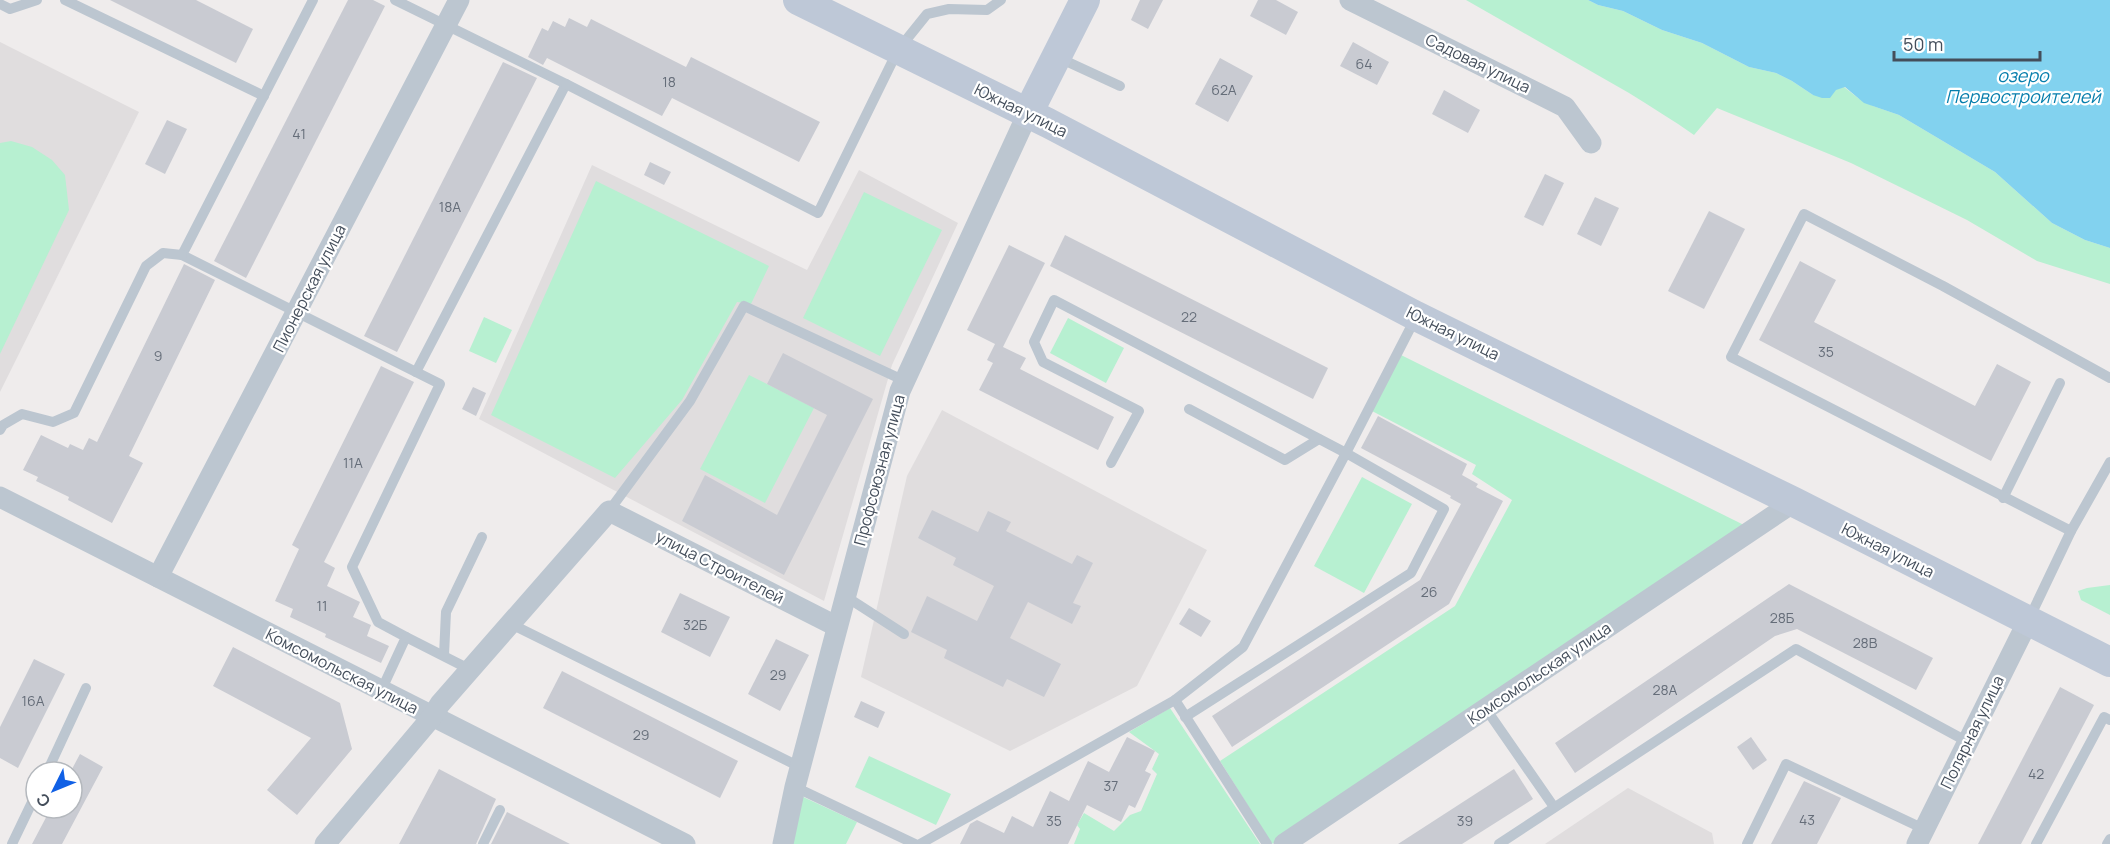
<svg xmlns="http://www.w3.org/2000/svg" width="2110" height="844" viewBox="0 0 2110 844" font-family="Manrope,sans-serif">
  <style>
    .education { fill: #e0ddde }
    .green { fill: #b7f0d1 }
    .water { fill: #82d2ef }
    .building { fill: #c9cbd2 }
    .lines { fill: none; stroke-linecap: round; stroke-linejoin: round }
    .service { stroke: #bcc6d0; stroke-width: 10 }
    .minor { stroke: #bcc6d0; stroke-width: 21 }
    .secondary { stroke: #bec8d7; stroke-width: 30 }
    .labels { text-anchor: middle; stroke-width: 4.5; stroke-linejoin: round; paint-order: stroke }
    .number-label { font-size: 14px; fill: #656d79 }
    .street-label { font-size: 16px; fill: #444e5b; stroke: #fff }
    .water-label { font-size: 18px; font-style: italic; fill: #067eac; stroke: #fff }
  </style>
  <rect width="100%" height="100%" fill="#efecec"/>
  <g class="education">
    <path d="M 0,42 L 139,112 L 0,392 Z"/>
    <path d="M 592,165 L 807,270 L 859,170 L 958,223 L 892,365 L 824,601 L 479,419 Z"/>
    <path d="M 942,410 L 1207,550 L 1137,686 L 1010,751 L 861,677 L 907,476 Z"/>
    <path d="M 1628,788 L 1712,833 L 1714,844 L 1545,844 Z"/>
  </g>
  <g class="green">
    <path d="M 1466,0 L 1588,0 L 1598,5 L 1623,11 L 1662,30 L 1702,43 L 1749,67 L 1776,73 L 1792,81 L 1813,95 L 1844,87 L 1858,98 L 1873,106 L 1899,115 L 1995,172 L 2052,223 L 2085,240 L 2110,248 L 2110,284 L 2037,261 L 1967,220 L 1851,163 L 1717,108 L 1694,135 C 1673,120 1651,107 1629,93 Z"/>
    <path d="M 11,141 L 32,147 L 52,160 L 65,175 L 69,210 L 0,354 L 0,143 Z"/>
    <path d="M 596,181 L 769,266 L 751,304 L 737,302 L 682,400 L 615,478 L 491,415 Z"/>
    <path d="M 864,192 L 942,230 L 880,356 L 803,318 Z"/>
    <path d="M 484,317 L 512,330 L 496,363 L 469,351 Z"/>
    <path d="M 1068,318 L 1124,348 L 1106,383 L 1050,353 Z"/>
    <path d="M 1401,355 L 1748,527 L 1272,844 L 1220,761 L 1455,606 L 1512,500 L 1472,474 L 1476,465 L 1372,411 Z"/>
    <path d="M 749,375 L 814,408 L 765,503 L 700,469 Z"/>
    <path d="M 1362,477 L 1412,504 L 1364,593 L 1314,566 Z"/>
    <path d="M 2110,585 L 2110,615 L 2081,600 L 2078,591 L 2087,588 Z"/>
    <path d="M 1170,708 L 1260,844 L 1074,844 L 1080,829 L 1077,825 L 1084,813 L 1114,831 L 1130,815 L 1141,811 L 1157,774 L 1152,769 L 1159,754 L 1129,732 Z"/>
    <path d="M 869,756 L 951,794 L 936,825 L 855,787 Z"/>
    <path d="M 799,795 L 857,822 L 846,844 L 790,844 Z"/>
  </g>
  <path class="water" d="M 1588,0 L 2110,0 L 2110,248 L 2085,240 L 2052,223 L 1995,172 L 1899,115 L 1864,103 L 1845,87 L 1836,90 L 1830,98 L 1822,98 L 1813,95 L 1792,81 L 1776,73 L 1749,67 L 1702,43 L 1662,30 L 1623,11 L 1598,5 Z"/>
  <g class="building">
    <path d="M 110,0 L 196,0 L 253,29 L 236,63 Z"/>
    <path d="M 348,0 L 373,0 L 385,6 L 246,278 L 214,261 Z"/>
    <path d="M 1140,0 L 1163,0 L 1148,29 L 1131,20 Z"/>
    <path d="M 1258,0 L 1276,0 L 1298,12 L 1286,35 L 1250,16 Z"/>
    <path d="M 569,18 L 587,27 L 591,19 L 686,67 L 691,57 L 820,122 L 799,162 L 672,98 L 662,116 L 547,58 L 543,65 L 528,57 L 542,28 L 548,31 L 553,21 L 565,27 Z"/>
    <path d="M 1353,42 L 1389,62 L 1377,85 L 1340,66 Z"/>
    <path d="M 1220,58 L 1253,76 L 1228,122 L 1195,104 Z"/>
    <path d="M 503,62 L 537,78 L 397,352 L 364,336 Z"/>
    <path d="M 1444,90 L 1480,110 L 1468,133 L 1432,114 Z"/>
    <path d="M 167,120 L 187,129 L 165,174 L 145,164 Z"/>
    <path d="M 650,162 L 671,172 L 664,185 L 644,175 Z"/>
    <path d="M 1545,174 L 1564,183 L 1543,226 L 1524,217 Z"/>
    <path d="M 1595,197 L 1619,208 L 1601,246 L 1577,234 Z"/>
    <path d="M 1709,211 L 1745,229 L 1704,309 L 1668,291 Z"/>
    <path d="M 1065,235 L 1328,368 L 1313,399 L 1050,266 Z"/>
    <path d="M 1009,245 L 1045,263 L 1003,347 L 1026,358 L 1020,369 L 1114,417 L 1098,450 L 979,390 L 993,363 L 987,360 L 995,344 L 967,330 Z"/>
    <path d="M 1800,261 L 1836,280 L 1814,322 L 1975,406 L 1997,364 L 2031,382 L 1991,461 L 1759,340 Z"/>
    <path d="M 184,264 L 215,280 L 129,456 L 143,463 L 112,523 L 68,500 L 69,497 L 36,481 L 38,477 L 23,470 L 41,435 L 68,448 L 70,444 L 83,450 L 89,438 L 97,442 Z"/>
    <path d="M 783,353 L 873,399 L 784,575 L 682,521 L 705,475 L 777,515 L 827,415 L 767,384 Z"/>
    <path d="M 381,366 L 414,382 L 324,562 L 335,568 L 327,586 L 360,602 L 353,617 L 371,625 L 367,636 L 389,646 L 381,663 L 325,637 L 326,634 L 290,617 L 293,609 L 275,601 L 299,549 L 292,545 Z"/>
    <path d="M 473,387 L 486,393 L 476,416 L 462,409 Z"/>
    <path d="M 1378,416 L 1467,464 L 1462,475 L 1478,484 L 1476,487 L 1503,501 L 1449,604 L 1232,747 L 1212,716 L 1420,580 L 1461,504 L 1450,498 L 1451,496 L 1361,448 Z"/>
    <path d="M 932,510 L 978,532 L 988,511 L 1011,522 L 1006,531 L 1072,564 L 1077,555 L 1093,563 L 1073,603 L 1081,606 L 1072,624 L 1028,602 L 1010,638 L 1061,664 L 1044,697 L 1007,679 L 1003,687 L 964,668 L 944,658 L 947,650 L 911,632 L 927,596 L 977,621 L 994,586 L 953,565 L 956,558 L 918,538 Z"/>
    <path d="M 1789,584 L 1933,658 L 1916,690 L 1797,629 L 1775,636 L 1575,773 L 1555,743 Z"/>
    <path d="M 680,593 L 730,617 L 710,657 L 661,632 Z"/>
    <path d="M 1189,608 L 1211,621 L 1201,637 L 1179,624 Z"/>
    <path d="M 776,639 L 809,655 L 780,711 L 748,694 Z"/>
    <path d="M 233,647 L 340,703 L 352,749 L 297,815 L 267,790 L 311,738 L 213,686 Z"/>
    <path d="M 34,659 L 65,674 L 18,768 L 0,758 L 0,727 Z"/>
    <path d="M 562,671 L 738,761 L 720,798 L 543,708 Z"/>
    <path d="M 2060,687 L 2094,705 L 2021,844 L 1978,844 Z"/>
    <path d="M 861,701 L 885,712 L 878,728 L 854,717 Z"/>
    <path d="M 1127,737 L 1155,751 L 1145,771 L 1151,774 L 1135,808 L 1129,805 L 1121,822 L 1087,805 L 1068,844 L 960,844 L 970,824 L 977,820 L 1004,833 L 1012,816 L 1033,827 L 1050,791 L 1069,801 L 1088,761 L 1109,772 Z"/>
    <path d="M 1751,737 L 1767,760 L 1753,770 L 1737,747 Z"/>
    <path d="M 80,754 L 103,767 L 62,844 L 32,844 L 51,808 L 72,808 L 72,769 Z"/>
    <path d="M 439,769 L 496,799 L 476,844 L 399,844 Z"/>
    <path d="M 1514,769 L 1533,799 L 1462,844 L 1398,844 Z"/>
    <path d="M 1804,781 L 1841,798 L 1817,844 L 1771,844 Z"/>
    <path d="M 507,812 L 570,844 L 491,844 Z"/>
  </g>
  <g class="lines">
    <g class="service">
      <path d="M 65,0 L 264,96"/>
      <path d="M 313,0 L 182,255 L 440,384 L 352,567 L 378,622 L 406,637 L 381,691"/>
      <path d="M 395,0 L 566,84 L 416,372"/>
      <path d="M 0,4 L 10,9 L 37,0"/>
      <path d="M 1057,57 L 1120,86"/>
      <path d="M 566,84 L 818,213 L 898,50 L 927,14 L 949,9 L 987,10 L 1001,0"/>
      <path d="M 1189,409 L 1285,460 L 1319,439"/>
      <path d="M 0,430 L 3,425 L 22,414 L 53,422 L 74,413 L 146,266 L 163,253 L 182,255"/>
      <path d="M 2003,498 L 2060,383"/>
      <path d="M 609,511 L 690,401 L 744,306 L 905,381"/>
      <path d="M 2071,531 L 1731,357 L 1804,214 L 1943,286 L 2110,378"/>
      <path d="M 845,596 L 904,634"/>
      <path d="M 2029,619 L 2071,531 L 2110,462"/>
      <path d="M 511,624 L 800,767"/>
      <path d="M 406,637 L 471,670"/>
      <path d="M 444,655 L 446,612 L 482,537"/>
      <path d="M 1175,700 L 1267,844"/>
      <path d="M 1486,709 L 1554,807"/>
      <path d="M 1185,717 L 1411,573 L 1444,509 L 1346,453 L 1416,317"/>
      <path d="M 47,772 L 86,688"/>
      <path d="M 795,787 L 915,844"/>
      <path d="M 12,844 L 36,794"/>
      <path d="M 483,844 L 500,810"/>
      <path d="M 920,844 L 1175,700 L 1243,647 L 1346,453 L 1054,300 L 1034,342 L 1043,362 L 1139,411 L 1111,463"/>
      <path d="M 1499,844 L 1796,649 L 1968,742"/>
      <path d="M 1747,844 L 1786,764 L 1924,829"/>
      <path d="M 2036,844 L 2104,717 L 2110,720"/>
      <path d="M 2107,844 L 2110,839"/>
    </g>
    <g class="minor">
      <path d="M 1350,0 L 1565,107 L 1591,143"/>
      <path d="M 0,497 L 685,844"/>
      <path d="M 158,577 L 459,0"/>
      <path d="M 325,844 L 432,717 L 440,704 L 609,511 L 830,623"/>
      <path d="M 783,844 L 795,787 L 900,391 L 1028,113"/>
      <path d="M 1284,844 L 1794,502"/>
      <path d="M 1917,844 L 2028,621"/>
    </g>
    <g class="secondary">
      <path d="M 798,0 L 1048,123 L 1416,316 L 1794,502 L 2110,662"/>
      <path d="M 1028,113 L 1085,0"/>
    </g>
  </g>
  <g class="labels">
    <g class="number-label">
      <text x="1364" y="69">64</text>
      <text x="669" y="87">18</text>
      <text x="1224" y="95">62А</text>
      <text x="299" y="139">41</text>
      <text x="450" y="212">18А</text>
      <text x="1189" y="322">22</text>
      <text x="1826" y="357">35</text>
      <text x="158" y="361">9</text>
      <text x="353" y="468">11А</text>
      <text x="1429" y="597">26</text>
      <text x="322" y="611">11</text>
      <text x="1782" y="623">28Б</text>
      <text x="695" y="630">32Б</text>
      <text x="1865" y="648">28В</text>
      <text x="778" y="680">29</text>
      <text x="1665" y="695">28А</text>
      <text x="33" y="706">16А</text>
      <text x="641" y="740">29</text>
      <text x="2036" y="779">42</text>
      <text x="1111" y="791">37</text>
      <text x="1807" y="825">43</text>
      <text x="1054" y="826">35</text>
      <text x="1465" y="826">39</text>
    </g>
    <g class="street-label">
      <text transform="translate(1478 63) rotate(26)" y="6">Садовая улица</text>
      <text transform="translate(1021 110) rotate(26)" y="6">Южная улица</text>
      <text transform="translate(309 288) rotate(-63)" y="6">Пионерская улица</text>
      <text transform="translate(1453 333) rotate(26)" y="6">Южная улица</text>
      <text transform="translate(879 470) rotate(-75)" y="6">Профсоюзная улица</text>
      <text transform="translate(1888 550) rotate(27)" y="6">Южная улица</text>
      <text transform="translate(720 567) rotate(27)" y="6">улица Строителей</text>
      <text transform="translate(342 671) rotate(27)" y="6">Комсомольская улица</text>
      <text transform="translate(1539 673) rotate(-34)" y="6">Комсомольская улица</text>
      <text transform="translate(1972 732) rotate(-64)" y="6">Полярная улица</text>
    </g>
    <g class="water-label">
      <text x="2023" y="82">озеро<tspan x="2023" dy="21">Первостроителей</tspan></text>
    </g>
  </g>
  <g transform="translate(54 790) rotate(227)"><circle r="28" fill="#ffffff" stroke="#b4b8bd" stroke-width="1.5"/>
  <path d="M0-4.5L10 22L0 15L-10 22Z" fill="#1060e5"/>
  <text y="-9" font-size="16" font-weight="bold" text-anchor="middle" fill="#444e5b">С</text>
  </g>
  <path d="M1894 51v9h146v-9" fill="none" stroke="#444e5b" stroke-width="3"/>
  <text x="1903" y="51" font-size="18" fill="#444e5b" stroke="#ffffff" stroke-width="4.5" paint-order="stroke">50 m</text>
</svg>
